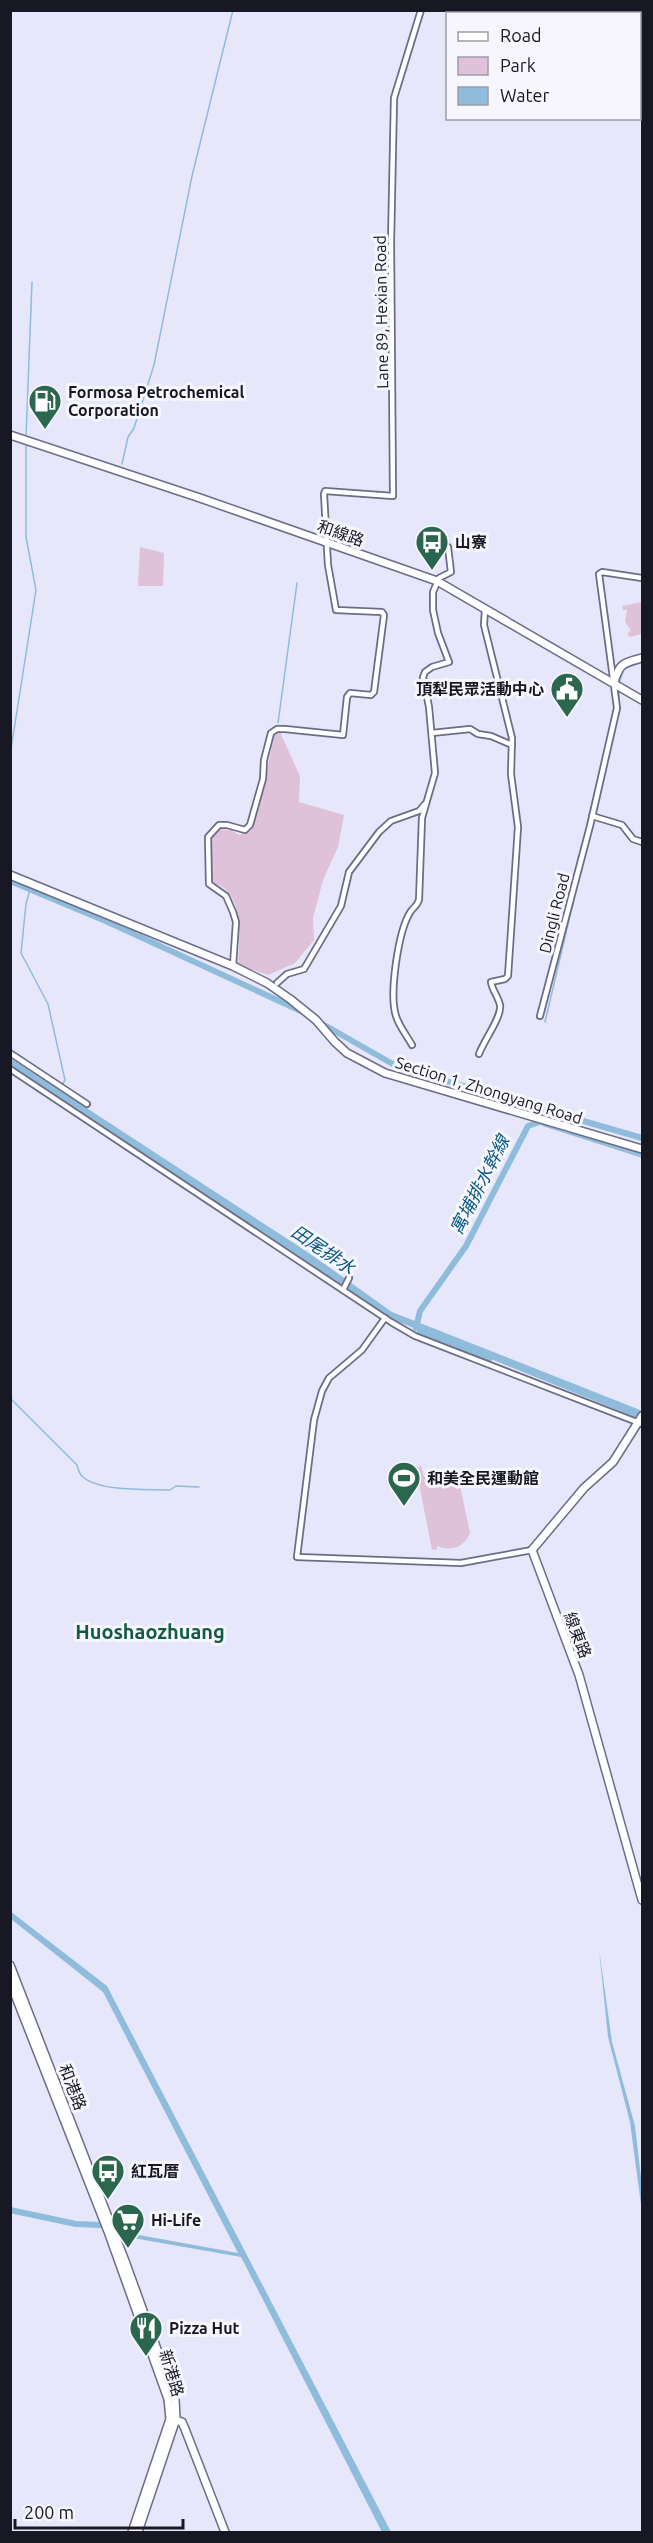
<svg xmlns="http://www.w3.org/2000/svg" width="653" height="2543" viewBox="0 0 653 2543" font-family="Ubuntu,'Noto Sans TC',sans-serif">
  <style>
    .green { fill: #dfc1d9 }
    .water { fill: #8fbcda }
    .lines { fill: none; stroke-linecap: round; stroke-linejoin: round }
    .stream { stroke: #8fbcda; stroke-width: 1.5 }
    .canal { stroke: #8fbcda; stroke-width: 6 }
    .river { stroke: #8fbcda; stroke-width: 10 }
    .street-casing { stroke: #6c6c89; stroke-width: 8 }
    .secondary-casing { stroke: #6c6c89; stroke-width: 10 }
    .street { stroke: #fff; stroke-width: 4.5 }
    .secondary { stroke: #fff; stroke-width: 7 }
    .labels { text-anchor: middle; stroke-width: 6; stroke-linejoin: round; paint-order: stroke }
    .street-label { font-size: 16px; fill: #181824; stroke: #f6f6fc }
    .poi-label { font-size: 16px; font-weight: bold; fill: #181824; stroke: #f6f6fc; text-anchor: start }
    .water-label { font-size: 18px; font-style: italic; fill: #085a81; stroke: #f6f6fc }
    .quarter-label { font-size: 20px; font-weight: bold; fill: #125a42; stroke: #f6f6fc }
  </style>
  <rect width="100%" height="100%" fill="#e7e7fb"/>
  <g class="green">
    <path d="M 140,547 L 164,553 L 163,586 L 138,586 Z"/>
    <path d="M 642,602 L 642,634 L 629,637 L 628,632 L 631,631 L 625,622 L 627,610 L 623,610 L 622,606 Z"/>
    <path d="M 280,732 L 300,776 L 299,802 L 344,815 L 338,847 L 323,880 L 313,918 L 314,940 L 295,963 L 268,975 L 238,965 C 239,942 244,905 224,888 C 221,885 214,884 211,882 L 211,841 L 216,829 L 231,830 L 239,835 L 251,831 L 265,781 L 274,736 Z"/>
    <path d="M 421,1466 L 424,1477 C 437,1467 450,1468 459,1481 L 470,1533 C 464,1547 452,1552 437,1546 L 437,1549 L 432,1550 L 416,1468 Z"/>
  </g>
  <g class="water">
    <path d="M 10,1058 L 312,1255 L 392,1312 L 635,1408 L 642,1411 L 642,1420 L 394,1320 L 51,1094 L 11,1067 Z"/>
    <path d="M 10,1911 L 107,1986 L 391,2532 L 382,2532 L 241,2257 L 133,2238 L 118,2233 L 116,2227 L 128,2233 L 238,2253 L 103,1992 L 11,1919 Z"/>
    <path d="M 599,1949 L 612,2042 L 635,2126 L 642,2186 L 642,2212 L 630,2122 L 608,2037 Z"/>
  </g>
  <g class="lines">
    <g class="stream">
      <path d="M 26,437 L 32,282"/>
      <path d="M 122,464 L 128,437 L 134,428 L 154,365 L 192,176 L 233,10"/>
      <path d="M 619,683 L 624,669 L 642,662"/>
      <path d="M 619,691 L 619,704"/>
      <path d="M 278,723 L 297,583"/>
      <path d="M 11,749 L 36,590 L 26,537 L 26,445"/>
      <path d="M 605,771 L 619,709"/>
      <path d="M 30,889 L 26,904 L 21,953 L 48,1004 L 65,1080 L 62,1085"/>
      <path d="M 545,1022 L 581,869"/>
      <path d="M 542,1125 L 642,1157"/>
      <path d="M 10,1398 L 77,1465 C 78,1469 80,1475 83,1477 C 100,1492 148,1489 170,1490 L 176,1486 L 199,1487"/>
    </g>
    <g class="canal">
      <path d="M 10,881 L 108,922 L 303,1012"/>
      <path d="M 319,1022 L 398,1067 L 642,1138"/>
      <path d="M 572,1132 L 642,1153"/>
      <path d="M 416,1328 L 420,1311 L 466,1246 L 528,1126 L 542,1121 L 545,1123"/>
      <path d="M 10,2210 L 76,2224 L 101,2225 L 110,2228"/>
    </g>
    <path class="river" d="M 422,1332 L 487,1359"/>
    <defs>
      <g id="street">
        <path d="M 432,733 L 470,729 L 478,734 L 491,736 L 512,745"/>
        <path d="M 592,816 L 622,825 L 633,839 L 642,842"/>
        <path d="M 233,966 L 236,922 L 233,912 L 226,896 L 209,884 L 208,837 L 219,825 L 227,825 L 245,830 L 250,825 L 263,779 L 264,760 L 271,733 L 277,729 L 285,729 L 343,735 L 347,697 L 350,693 L 371,695 L 374,692 L 384,615 L 382,612 L 336,610 L 328,565 L 324,494 L 325,491 L 393,496 L 391,243 L 394,98 L 421,10"/>
        <path d="M 277,983 L 287,974 L 304,969 L 341,906 L 349,872 L 379,832 L 391,821 L 419,811 L 425,804"/>
        <path d="M 540,1016 L 590,826 L 617,708 L 599,574 L 602,572 L 642,578"/>
        <path d="M 412,1045 C 407,1036 399,1026 396,1016 C 389,995 398,930 411,911 C 414,907 417,906 419,900 L 422,818 L 435,773 L 429,707 L 423,677 L 425,672 L 432,667 L 449,662 L 438,633 L 433,610 L 433,592 L 439,578 L 451,572 L 448,547"/>
        <path d="M 10,1053 L 87,1104"/>
        <path d="M 479,1054 C 484,1040 502,1017 500,1005 C 498,996 492,990 491,982 L 505,979 L 508,976 L 518,827 L 511,774 L 512,738 L 484,625 L 485,609"/>
        <path d="M 10,1069 L 391,1322 L 415,1336 L 642,1424"/>
        <path d="M 343,1290 L 349,1278"/>
        <path d="M 385,1318 L 362,1350 L 329,1378 L 322,1391 L 314,1420 L 297,1557 L 461,1563 L 532,1550"/>
      </g>
      <g id="secondary">
        <path d="M 10,435 L 200,498 L 437,581 L 642,700"/>
        <path d="M 614,682 C 620,662 624,663 642,658"/>
        <path d="M 10,875 L 233,966 L 267,983 L 290,999 L 316,1020 L 335,1042 L 347,1053 L 385,1073 L 642,1149"/>
        <path d="M 642,1416 L 613,1462 L 584,1488 L 532,1550 L 579,1675 L 642,1900"/>
        <path d="M 10,1965 L 125,2261 L 175,2399 L 176,2419 L 138,2532"/>
        <path d="M 10,1982 L 109,2234 L 168,2399 L 170,2419 L 132,2532"/>
        <path d="M 172,2419 L 182,2422 L 185,2429 L 225,2532"/>
      </g>
    </defs>
    <use href="#street" class="street-casing"/>
    <use href="#secondary" class="secondary-casing"/>
    <use href="#street" class="street"/>
    <use href="#secondary" class="secondary"/>
  </g>
  <defs>
    <symbol id="fuel-pin" viewBox="-11 -11 22 30"><path d="M0 17L-7.5 6A9.5 9.5 0 1 1 7.5 6Z" fill="#2b664f" stroke="#f6f6fc"/><path d="M-5.5-6h7V0h2V4h1.3V-2.5L3-4.5l.8-.8L6-3V5H2.5V1h-1V6h-7ZM-4.2-4.7v3.2H.2V-4.7Z" fill="#fff"/></symbol>
    <symbol id="bus-pin" viewBox="-11 -11 22 30"><path d="M0 17L-7.5 6A9.5 9.5 0 1 1 7.5 6Z" fill="#2b664f" stroke="#f6f6fc"/><path d="M-5-6H5V4H4V6H2V4H-2V6H-4V4H-5ZM-3.5-4V0h7V-4ZM-3.5 1.2v1.5H-2V1.2ZM2 1.2v1.5H3.5V1.2Z" fill="#fff"/></symbol>
    <symbol id="civic-pin" viewBox="-11 -11 22 30"><path d="M0 17L-7.5 6A9.5 9.5 0 1 1 7.5 6Z" fill="#2b664f" stroke="#f6f6fc"/><path d="M-.6-6.5H3V-4.5H.6V-3L4-1V1h2V6H-6V1h2V-1L-.6-3ZM-1.2 2.5V6h2.4V2.5Z" fill="#fff"/></symbol>
    <symbol id="stadium-pin" viewBox="-11 -11 22 30"><path d="M0 17L-7.5 6A9.5 9.5 0 1 1 7.5 6Z" fill="#2b664f" stroke="#f6f6fc"/><path d="M0-5a6.5 5 0 1 0 0 10a6.5 5 0 1 0 0-10ZM-3.5-1.8h7v3.6h-7Z" fill="#fff"/></symbol>
    <symbol id="supermarket-pin" viewBox="-11 -11 22 30"><path d="M0 17L-7.5 6A9.5 9.5 0 1 1 7.5 6Z" fill="#2b664f" stroke="#f6f6fc"/><path d="M-6-5.5h2.5l.6 2H6L4.5 2H-2.5L-4.4-4H-6ZM-1.5 3.2a1.3 1.3 0 1 0 .1 0ZM3 3.2a1.3 1.3 0 1 0 .1 0Z" fill="#fff"/></symbol>
    <symbol id="restaurant-pin" viewBox="-11 -11 22 30"><path d="M0 17L-7.5 6A9.5 9.5 0 1 1 7.5 6Z" fill="#2b664f" stroke="#f6f6fc"/><path d="M-5-6h1v4h1v-4h1v4h1v-4h1v5L-1.5 .5V6h-2V.5L-5-1ZM5-6V6H3V1.5H1.5Q1.5-4 5-6Z" fill="#fff"/></symbol>
  </defs>
  <g fill-rule="evenodd">
    <use href="#fuel-pin" x="26" y="382" width="38" height="52"/>
    <use href="#bus-pin" x="413" y="523" width="38" height="52"/>
    <use href="#civic-pin" x="548" y="670" width="38" height="52"/>
    <use href="#stadium-pin" x="385" y="1459" width="38" height="52"/>
    <use href="#bus-pin" x="89" y="2152" width="38" height="52"/>
    <use href="#supermarket-pin" x="109" y="2201" width="38" height="52"/>
    <use href="#restaurant-pin" x="127" y="2309" width="38" height="52"/>
  </g>
  <g class="labels">
    <g class="street-label">
      <text transform="translate(381 312) rotate(-91)" y="6">Lane 89, Hexian Road</text>
      <text transform="translate(341 533) rotate(19)" y="6">和線路</text>
      <text transform="translate(554 913) rotate(-76)" y="6">Dingli Road</text>
      <text transform="translate(489 1090) rotate(17)" y="6">Section 1, Zhongyang Road</text>
      <text transform="translate(578 1635) rotate(69)" y="6">線東路</text>
      <text transform="translate(73 2087) rotate(69)" y="6">和港路</text>
      <text transform="translate(172 2373) rotate(73)" y="6">新港路</text>
    </g>
    <g class="poi-label">
      <text x="68" y="398">Formosa Petrochemical<tspan x="68" dy="18">Corporation</tspan></text>
      <text x="455" y="548">山寮</text>
      <text x="544" y="695" text-anchor="end">頂犁民眾活動中心</text>
      <text x="427" y="1484">和美全民運動館</text>
      <text x="131" y="2177">紅瓦厝</text>
      <text x="151" y="2226">Hi-Life</text>
      <text x="169" y="2334">Pizza Hut</text>
    </g>
    <g class="water-label">
      <text transform="translate(480 1185) rotate(-63)" y="6">寓埔排水幹線</text>
      <text transform="translate(323 1250) rotate(34)" y="6">田尾排水</text>
    </g>
    <g class="quarter-label">
      <text x="150" y="1639">Huoshaozhuang</text>
    </g>
  </g>
  <rect width="653" height="2543" fill="none" stroke="#181824" stroke-width="24"/>
  <rect x="446" y="12" width="195" height="108" fill="#f6f6fc" stroke="#9d9da6" stroke-width="1.5"/>
  <rect x="458" y="32" width="30" height="9" fill="#ffffff" stroke="#9d9da6" stroke-width="1.5"/>
  <text x="500" y="42" font-size="18" fill="#181824">Road</text>
  <rect x="458" y="57" width="30" height="18" fill="#dfc1d9" stroke="#9d9da6" stroke-width="1.5"/>
  <text x="500" y="72" font-size="18" fill="#181824">Park</text>
  <rect x="458" y="87" width="30" height="18" fill="#8fbcda" stroke="#9d9da6" stroke-width="1.5"/>
  <text x="500" y="102" font-size="18" fill="#181824">Water</text>
  <path d="M15 2519v9h168v-9" fill="none" stroke="#181824" stroke-width="3"/>
  <text x="24" y="2519" font-size="18" fill="#181824" stroke="#f6f6fc" stroke-width="4.5" paint-order="stroke">200 m</text>
</svg>
